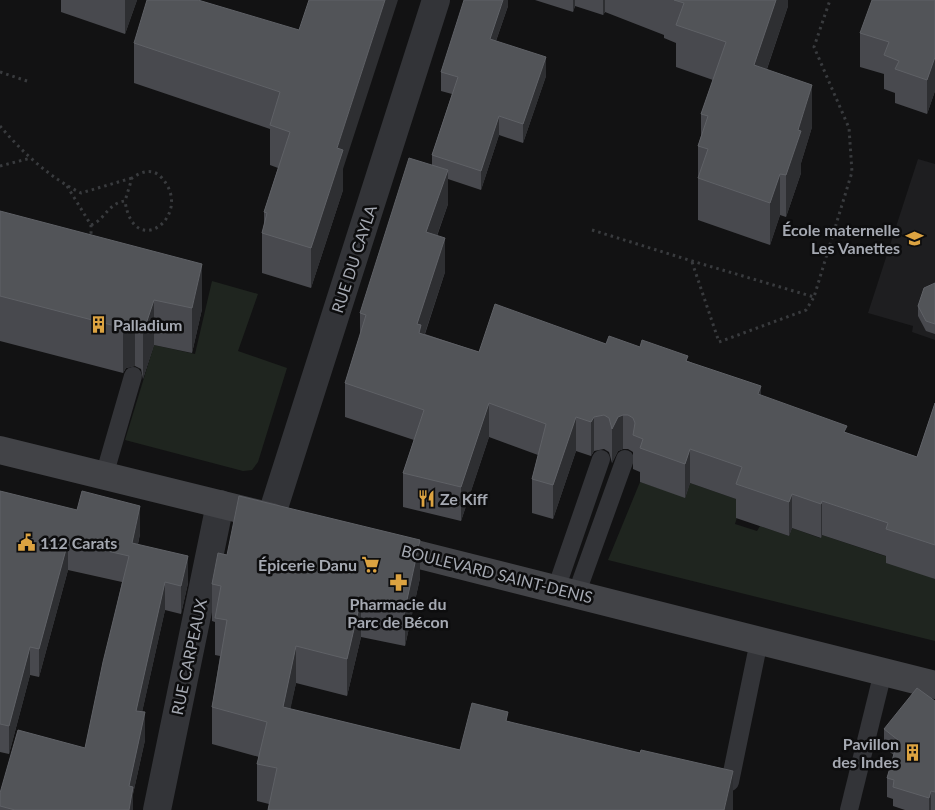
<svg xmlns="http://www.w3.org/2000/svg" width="935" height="810" viewBox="0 0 935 810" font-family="Lato,sans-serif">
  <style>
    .built { fill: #1e1e20 }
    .green { fill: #1f251f }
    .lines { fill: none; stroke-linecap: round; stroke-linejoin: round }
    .path { stroke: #393b3e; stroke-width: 3; stroke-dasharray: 2.5 4; stroke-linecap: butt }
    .lane { stroke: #333438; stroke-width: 18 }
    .street { stroke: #333438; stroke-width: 28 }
    .secondary { stroke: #424347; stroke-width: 28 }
    .wall { fill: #48494e }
    .shaded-wall { fill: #2e2f32 }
    .building { fill: #525458; stroke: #5f6166 }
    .labels { text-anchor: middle; stroke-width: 5; stroke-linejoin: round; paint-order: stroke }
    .poi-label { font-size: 16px; font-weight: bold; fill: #a5a9b2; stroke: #0d0d0e; text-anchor: end }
    .street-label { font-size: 16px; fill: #a5a9b2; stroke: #0d0d0e }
  </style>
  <rect width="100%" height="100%" fill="#121213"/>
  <path class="built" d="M 918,159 L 935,164 L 935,340 L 912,332 L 913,326 L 868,313 Z"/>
  <g class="green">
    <path d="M 212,281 L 258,294 L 238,351 L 287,368 L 258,462 L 252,470 L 243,471 L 125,440 L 154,345 L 195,354 Z"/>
    <path d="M 640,482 L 685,497 L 690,483 L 742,501 L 735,524 L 757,531 L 760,526 L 789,536 L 792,528 L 820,538 L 822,535 L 888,557 L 935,579 L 935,641 L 608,560 Z"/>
  </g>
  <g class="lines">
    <g class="path">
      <path d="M 0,72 L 30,82"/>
      <path d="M 0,126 C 22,152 50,178 81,193 L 132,178"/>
      <path d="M 0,166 L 31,158"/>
      <path d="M 67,186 L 91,225 L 91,238"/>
      <path d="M 91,225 C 105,220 108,203 125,201 C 134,263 197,213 160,176 C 151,168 141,172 132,178 L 125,201"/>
      <path d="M 592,230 L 692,261 L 814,297 L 852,172 L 849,128 L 814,47 L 830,0"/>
      <path d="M 692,262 L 719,342 L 806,310 L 814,297"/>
    </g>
    <g class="lane">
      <path d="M 104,476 L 133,376"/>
      <path d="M 556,589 L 601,459"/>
      <path d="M 576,595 L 625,459"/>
      <path d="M 730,782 L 759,641"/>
      <path d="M 849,810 L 883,672"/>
    </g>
    <g class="street">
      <path d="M 271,517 L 436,0"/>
      <path d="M 157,810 L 220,504"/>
    </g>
    <g class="secondary">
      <path d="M 0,450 L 272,517"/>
      <path d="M 384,546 L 935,685"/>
    </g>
  </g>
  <g class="wall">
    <path d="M 61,0 L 137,0 L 125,34 L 61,12 Z"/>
    <path d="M 508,0 L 508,6 L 496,41 L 546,76 L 523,143 L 499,135 L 481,190 L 448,179 L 448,204 L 437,236 L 445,272 L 425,334 L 479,352 L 606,344 L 640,347 L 688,361 L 761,396 L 847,433 L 917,457 L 935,403 L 935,579 L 886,563 L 886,556 L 822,535 L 821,538 L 792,528 L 789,536 L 736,518 L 736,499 L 690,483 L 685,498 L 640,482 L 640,472 L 633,469 L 633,452 L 628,449 L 623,449 L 618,451 L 612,463 L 609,452 L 604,449 L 594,451 L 591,456 L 576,451 L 553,519 L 532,513 L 532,479 L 538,455 L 489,437 L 461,521 L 403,507 L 403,473 L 414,440 L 345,417 L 345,383 L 360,335 L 360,313 L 432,165 L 432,155 L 452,94 L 441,91 L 441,72 Z"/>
    <path d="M 535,0 L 788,0 L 788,6 L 767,69 L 812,127 L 801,163 L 801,173 L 786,217 L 780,215 L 770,245 L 698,220 L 698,146 L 701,136 L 701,114 L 713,80 L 676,67 L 676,43 L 664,38 L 664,35 L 605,12 L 603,15 L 575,6 L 573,12 Z"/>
    <path d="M 935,0 L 935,91 L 927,114 L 895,103 L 895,93 L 884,89 L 884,74 L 860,67 L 860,33 Z"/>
    <path d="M 299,30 L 343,169 L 343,190 L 311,288 L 262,273 L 262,233 L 264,225 L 264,212 L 278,168 L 270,165 L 270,129 L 134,83 L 134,43 Z"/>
    <path d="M 0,211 L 202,309 L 192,353 L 154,345 L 143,379 L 141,369 L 135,366 L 126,368 L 123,373 L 0,341 Z"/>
    <path d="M 935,283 L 935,334 L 926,331 L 918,316 L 918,306 Z"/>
    <path d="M 0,491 L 140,534 L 138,544 L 188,583 L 181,614 L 165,610 L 142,712 L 145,740 L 133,794 L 133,810 L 0,810 L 0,793 L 85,748 L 122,582 L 68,570 L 39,677 L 30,675 L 9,754 L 0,752 Z"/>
    <path d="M 227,555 L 420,578 L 405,646 L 361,637 L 347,696 L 296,683 L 290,709 L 460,750 L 508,721 L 733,809 L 733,810 L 268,810 L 269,804 L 257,801 L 257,764 L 259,757 L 212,744 L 212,707 L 220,656 L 215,655 L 215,622 L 212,621 L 212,584 Z"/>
    <path d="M 935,701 L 935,810 L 905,810 L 893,806 L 893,799 L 887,797 L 887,778 L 894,755 L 884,748 L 884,729 Z"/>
  </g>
  <g class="shaded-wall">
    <path d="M 125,0 L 137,0 L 125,34 Z"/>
    <path d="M 385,0 L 398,0 L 343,169 L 343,190 L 311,288 L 311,248 L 337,148 Z"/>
    <path d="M 503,0 L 508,0 L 508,6 L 490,58 L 490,39 Z"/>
    <path d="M 573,0 L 575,0 L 575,6 L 573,12 Z"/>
    <path d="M 603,0 L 605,0 L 605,12 L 603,15 Z"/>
    <path d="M 776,0 L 788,0 L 788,6 L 754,107 L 754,65 Z"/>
    <path d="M 546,57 L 546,76 L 523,143 L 523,124 Z"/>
    <path d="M 935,57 L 935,91 L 927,114 L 927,80 Z"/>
    <path d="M 812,85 L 812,127 L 801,163 L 801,173 L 786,217 L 786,175 L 798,130 Z"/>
    <path d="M 499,116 L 499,135 L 481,190 L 481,171 Z"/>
    <path d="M 448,170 L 448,204 L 426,266 L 426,232 Z"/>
    <path d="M 780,174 L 780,215 L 770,245 L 770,203 Z"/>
    <path d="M 445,238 L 445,272 L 421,345 L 417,324 Z"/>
    <path d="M 202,264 L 202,309 L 192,353 L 192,308 Z"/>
    <path d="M 154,300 L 154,345 L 143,379 L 143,333 Z"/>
    <path d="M 135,321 L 135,366 L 126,368 L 123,373 L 123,328 L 126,323 Z"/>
    <path d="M 761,386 L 761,420 L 758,394 Z"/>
    <path d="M 489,403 L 489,437 L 461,521 L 461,487 Z"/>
    <path d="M 623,415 L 623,449 L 618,451 L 612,463 L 612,429 L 618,417 Z"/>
    <path d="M 576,417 L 576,451 L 553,519 L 553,485 Z"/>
    <path d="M 594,417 L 594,451 L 591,456 L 591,422 Z"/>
    <path d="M 690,449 L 690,483 L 685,498 L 685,464 Z"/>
    <path d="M 792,494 L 792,528 L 789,536 L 789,502 Z"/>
    <path d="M 822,501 L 822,535 L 821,538 L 821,504 Z"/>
    <path d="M 140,506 L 140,534 L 132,570 L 132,543 Z"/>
    <path d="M 420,540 L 420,578 L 405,646 L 405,609 Z"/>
    <path d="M 68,542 L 68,570 L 39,677 L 39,649 Z"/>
    <path d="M 188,556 L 188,583 L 181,614 L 181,586 Z"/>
    <path d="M 165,582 L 165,610 L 136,739 L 136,711 Z"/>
    <path d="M 361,599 L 361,637 L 347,696 L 347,659 Z"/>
    <path d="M 296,646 L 296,683 L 283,744 L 283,707 Z"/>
    <path d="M 30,647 L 30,675 L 9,754 L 9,726 Z"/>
    <path d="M 145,712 L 145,740 L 133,794 L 133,810 L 129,810 L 129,786 Z"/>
    <path d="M 733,771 L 733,810 L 724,810 Z"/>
    <path d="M 931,791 L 931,810 L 929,810 L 929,798 Z"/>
  </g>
  <g class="building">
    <path d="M 147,0 L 198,0 L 299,30 L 309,0 L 385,0 L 337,148 L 343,150 L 311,248 L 262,233 L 267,213 L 264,212 L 290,132 L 270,125 L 280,92 L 134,43 Z"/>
    <path d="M 464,0 L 503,0 L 490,39 L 546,57 L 523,124 L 499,116 L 481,171 L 432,155 L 458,77 L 441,72 Z"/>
    <path d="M 674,0 L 776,0 L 754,65 L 812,85 L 798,130 L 801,131 L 786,175 L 780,174 L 770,203 L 698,178 L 708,149 L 698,146 L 708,116 L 701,114 L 726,42 L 676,25 L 684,3 Z"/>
    <path d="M 872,0 L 935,0 L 935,57 L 927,80 L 895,69 L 899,61 L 884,55 L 889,42 L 860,33 Z"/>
    <path d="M 409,158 L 448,170 L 426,232 L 445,238 L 417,324 L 421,325 L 419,333 L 479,352 L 495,304 L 606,344 L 609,336 L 640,347 L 642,340 L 688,356 L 686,361 L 761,386 L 758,394 L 847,426 L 844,432 L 917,457 L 935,403 L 935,545 L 886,529 L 888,523 L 822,501 L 821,504 L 792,494 L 789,502 L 736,484 L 742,467 L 690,449 L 685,464 L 640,448 L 643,439 L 633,435 L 635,423 L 633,418 L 628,415 L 623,415 L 618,417 L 612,429 L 609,418 L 604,415 L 594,417 L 591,422 L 576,417 L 553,485 L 532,479 L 546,424 L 489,403 L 461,487 L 403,473 L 424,410 L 345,383 L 366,315 L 360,313 Z"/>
    <path d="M 0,211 L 202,264 L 192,308 L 154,300 L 143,333 L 141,324 L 135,321 L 126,323 L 123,328 L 0,296 Z"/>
    <path d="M 935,283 L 935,324 L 926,321 L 918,306 L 924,288 Z"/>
    <path d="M 0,491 L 77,510 L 82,491 L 140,506 L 132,543 L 188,556 L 181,586 L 165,582 L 136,711 L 145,712 L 129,786 L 133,787 L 129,810 L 15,810 L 0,806 L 0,793 L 18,730 L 85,748 L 103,662 L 129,556 L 68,542 L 39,649 L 30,647 L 9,726 L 0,724 Z"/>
    <path d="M 239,496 L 420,540 L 405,609 L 361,599 L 347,659 L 296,646 L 283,707 L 460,750 L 472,703 L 508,712 L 506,721 L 640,753 L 641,750 L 733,771 L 724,810 L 268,810 L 277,768 L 257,764 L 267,722 L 212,707 L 227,620 L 215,618 L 221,586 L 212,584 L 218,553 L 227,555 Z"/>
    <path d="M 917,688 L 935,701 L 935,792 L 931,791 L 929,798 L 893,787 L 894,780 L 887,778 L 898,740 L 884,729 Z"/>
  </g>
  <defs>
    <symbol id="school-bare" viewBox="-9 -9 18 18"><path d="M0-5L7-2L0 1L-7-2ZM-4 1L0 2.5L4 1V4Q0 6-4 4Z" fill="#dca341" stroke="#0d0d0e" stroke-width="2.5" paint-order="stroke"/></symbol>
    <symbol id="building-bare" viewBox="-9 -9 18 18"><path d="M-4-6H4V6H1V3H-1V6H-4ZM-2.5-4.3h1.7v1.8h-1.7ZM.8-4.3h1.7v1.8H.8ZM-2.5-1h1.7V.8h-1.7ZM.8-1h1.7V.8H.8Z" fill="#dca341" stroke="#0d0d0e" stroke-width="2.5" paint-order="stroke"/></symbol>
    <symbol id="restaurant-bare" viewBox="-9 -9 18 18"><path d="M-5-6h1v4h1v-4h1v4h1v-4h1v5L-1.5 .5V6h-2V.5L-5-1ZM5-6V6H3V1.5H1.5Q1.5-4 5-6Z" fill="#dca341" stroke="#0d0d0e" stroke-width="2.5" paint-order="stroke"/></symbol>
    <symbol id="civic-bare" viewBox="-9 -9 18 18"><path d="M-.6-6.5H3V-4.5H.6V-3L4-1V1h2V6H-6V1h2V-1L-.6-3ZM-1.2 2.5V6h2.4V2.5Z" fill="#dca341" stroke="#0d0d0e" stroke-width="2.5" paint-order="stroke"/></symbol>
    <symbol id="supermarket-bare" viewBox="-9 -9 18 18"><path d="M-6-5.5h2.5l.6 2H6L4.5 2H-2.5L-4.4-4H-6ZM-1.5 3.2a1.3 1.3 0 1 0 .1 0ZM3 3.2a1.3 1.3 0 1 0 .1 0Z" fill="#dca341" stroke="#0d0d0e" stroke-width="2.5" paint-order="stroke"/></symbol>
    <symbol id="pharmacy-bare" viewBox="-9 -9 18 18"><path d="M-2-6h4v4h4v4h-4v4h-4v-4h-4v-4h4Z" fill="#dca341" stroke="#0d0d0e" stroke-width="2.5" paint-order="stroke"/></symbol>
  </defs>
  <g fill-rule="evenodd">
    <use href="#school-bare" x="902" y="226" width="25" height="25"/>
    <use href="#building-bare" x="86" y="312" width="25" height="25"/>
    <use href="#restaurant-bare" x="414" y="486" width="25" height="25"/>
    <use href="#civic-bare" x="14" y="530" width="25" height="25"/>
    <use href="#supermarket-bare" x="358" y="552" width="25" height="25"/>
    <use href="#pharmacy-bare" x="386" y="570" width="25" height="25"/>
    <use href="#building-bare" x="900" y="740" width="25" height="25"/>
  </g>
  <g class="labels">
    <g class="poi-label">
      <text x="900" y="236">École maternelle<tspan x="900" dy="18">Les Vanettes</tspan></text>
      <text x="113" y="331" text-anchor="start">Palladium</text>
      <text x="440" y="505" text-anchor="start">Ze Kiff</text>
      <text x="40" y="549" text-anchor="start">112 Carats</text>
      <text x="357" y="571">Épicerie Danu</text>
      <text x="398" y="610" text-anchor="middle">Pharmacie du<tspan x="398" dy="18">Parc de Bécon</tspan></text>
      <text x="899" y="750">Pavillon<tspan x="899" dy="18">des Indes</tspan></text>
    </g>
    <g class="street-label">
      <text transform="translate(354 259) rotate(-72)" y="6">RUE DU CAYLA</text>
      <text transform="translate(497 574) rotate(14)" y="6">BOULEVARD SAINT-DENIS</text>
      <text transform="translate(189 657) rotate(-78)" y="6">RUE CARPEAUX</text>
    </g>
  </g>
</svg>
